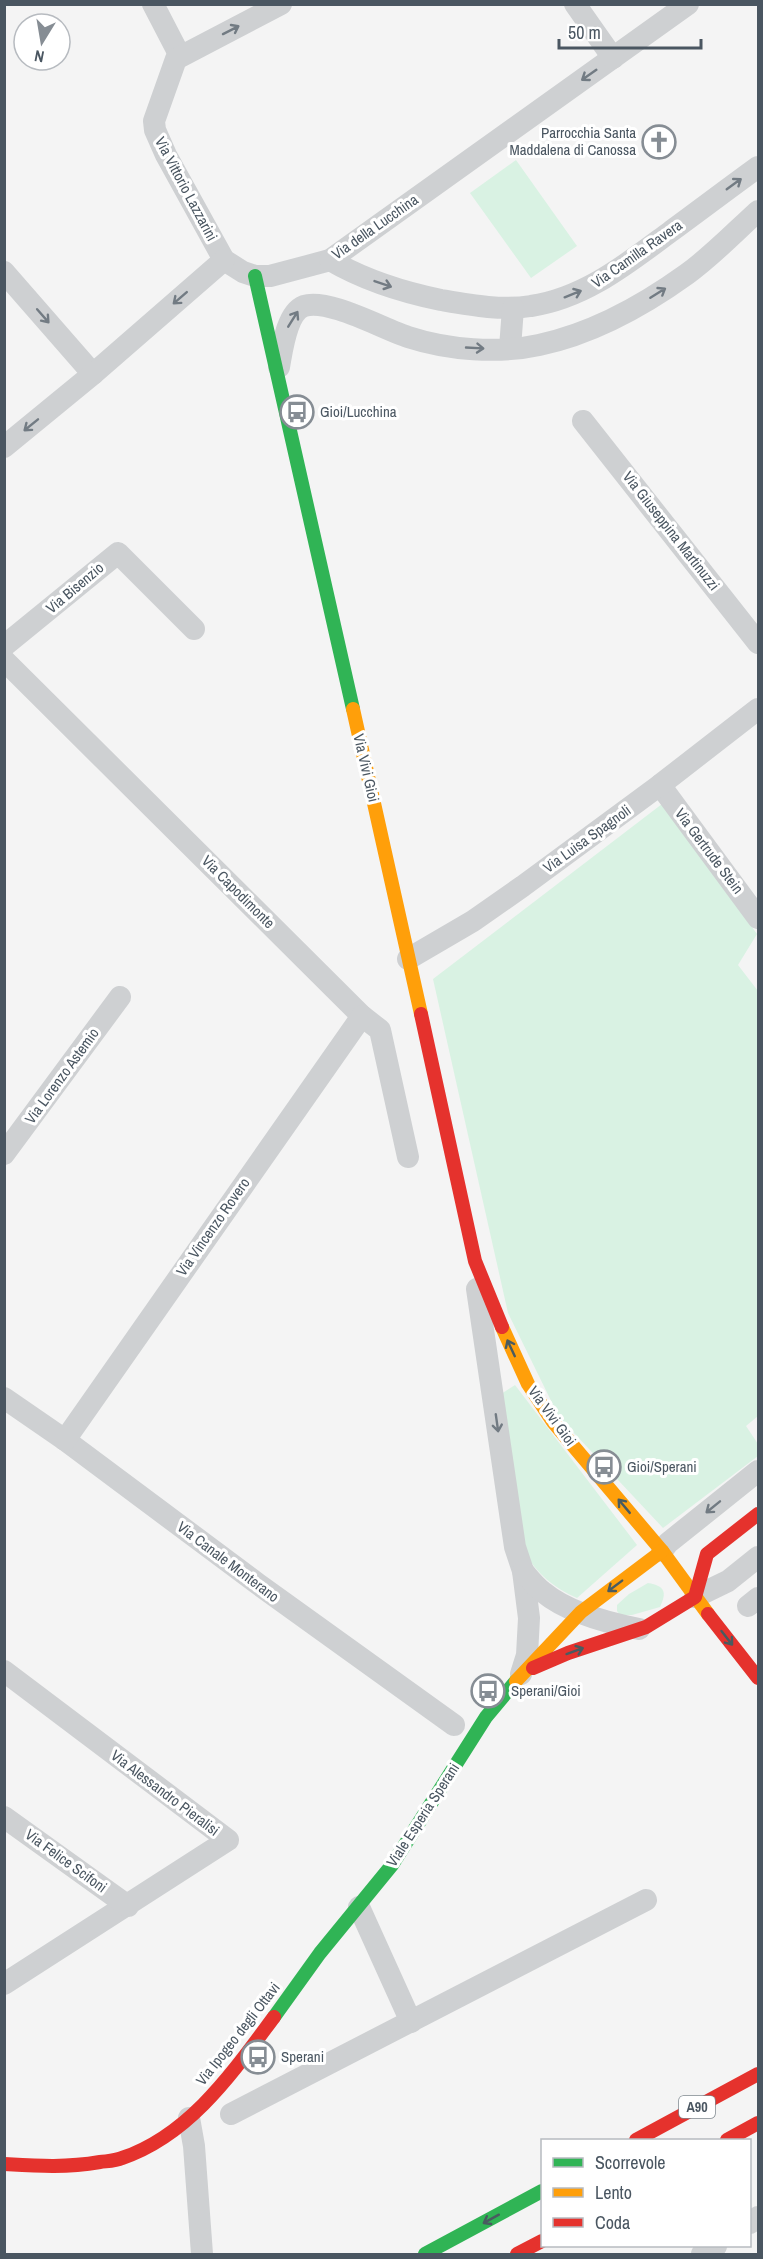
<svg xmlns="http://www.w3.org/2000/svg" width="763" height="2259" viewBox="0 0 763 2259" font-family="'Archivo Narrow',sans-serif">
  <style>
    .green { fill: #d9f2e3 }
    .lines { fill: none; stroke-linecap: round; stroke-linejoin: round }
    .street { stroke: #ced0d2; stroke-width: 22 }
    .fast { stroke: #30b455; stroke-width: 14 }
    .slow { stroke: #ff9f0a; stroke-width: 14 }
    .jam { stroke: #e5322d; stroke-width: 14 }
    .oneway { stroke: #727b83 }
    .oneway2 { stroke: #495b60 }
    .labels { text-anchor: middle; stroke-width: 6; stroke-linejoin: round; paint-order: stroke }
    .shield { fill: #fff; stroke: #808990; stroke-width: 1.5 }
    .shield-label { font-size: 14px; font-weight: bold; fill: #4a5661 }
    .poi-label { font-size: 15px; fill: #4a5661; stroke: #fff; text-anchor: start }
    .street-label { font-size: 15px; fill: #4a5661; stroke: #fff }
  </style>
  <rect width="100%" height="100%" fill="#f4f4f4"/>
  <g class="green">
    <path d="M 516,160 L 577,246 L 531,278 L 470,193 Z"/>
    <path d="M 662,804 L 757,934 L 738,965 L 758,991 L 758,1416 L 746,1426 L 758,1444 L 758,1456 L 663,1528 L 559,1417 L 508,1313 L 433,979 Z"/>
    <path d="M 515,1385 L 637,1545 L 577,1598 C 553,1588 537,1573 524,1552 L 501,1394 Z"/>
    <path d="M 648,1583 C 665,1586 667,1592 660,1607 L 632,1615 L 620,1615 L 617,1611 L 617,1605 L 629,1594 Z"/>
  </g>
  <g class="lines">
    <g class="street">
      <path d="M 153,4 L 180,56"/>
      <path d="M 281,4 L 176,59 L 154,121 L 155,130 L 166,155 L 224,260 L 243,272 L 255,276 L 270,276 L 330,260 L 688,4"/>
      <path d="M 575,4 L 613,58"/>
      <path d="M 330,260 C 364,280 402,292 441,300 C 470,305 502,311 531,306 C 585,298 628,263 670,232 C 700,210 729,188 758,167"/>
      <path d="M 4,272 L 93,374"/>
      <path d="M 510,348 L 513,308"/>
      <path d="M 279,367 C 282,351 286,313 304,306 C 328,298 383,329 408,337 C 448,350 498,354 539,345 C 591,334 644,305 687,274 C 712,256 735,232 758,211"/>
      <path d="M 583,421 L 758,643"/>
      <path d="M 4,447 L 93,374 L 224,260"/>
      <path d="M 4,646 L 118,553 L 194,629"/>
      <path d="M 4,660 L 362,1016 L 380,1030 L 408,1157"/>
      <path d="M 660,785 L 758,918"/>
      <path d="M 408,959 L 473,921 L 523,886 L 660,785 L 758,709"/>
      <path d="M 4,1154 L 120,997"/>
      <path d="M 477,1289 L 515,1547 L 523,1571 L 529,1618 L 527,1655 L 521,1674"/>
      <path d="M 4,1398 L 65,1440 L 258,1584 L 454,1725"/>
      <path d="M 65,1440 L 362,1016"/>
      <path d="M 662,1551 L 668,1543 L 758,1471"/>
      <path d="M 523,1571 C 529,1578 535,1586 543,1592 C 567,1612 608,1623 639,1629"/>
      <path d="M 695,1597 L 728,1581 L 758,1557"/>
      <path d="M 748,1606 L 758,1598"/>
      <path d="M 4,1671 L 228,1840 L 4,1984"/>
      <path d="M 4,1817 L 128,1906"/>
      <path d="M 359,1907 L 411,2022"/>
      <path d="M 231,2114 L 646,1900"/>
      <path d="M 189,2118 L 194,2146 L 202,2254"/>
      <path d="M 750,2223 L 758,2217"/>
      <path d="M 702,2254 L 716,2246"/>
    </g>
    <g class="fast">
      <path d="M 255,276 L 353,709"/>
      <path d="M 274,2017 L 320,1953 L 392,1865 L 486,1717 L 516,1681"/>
      <path d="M 425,2254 L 542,2191"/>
    </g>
    <g class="slow">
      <path d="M 353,709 L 421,1014"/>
      <path d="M 502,1327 L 528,1384 L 553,1422 L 662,1551 L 708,1614"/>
      <path d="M 516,1681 L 581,1612 L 662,1551"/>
    </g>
    <g class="jam">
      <path d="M 421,1014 L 475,1261 L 502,1327"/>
      <path d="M 708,1614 L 758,1678"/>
      <path d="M 533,1668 L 568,1653 L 646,1627 L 695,1597 L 707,1554 L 758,1514"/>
      <path d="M 636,2140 L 758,2074"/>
      <path d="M 727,2140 L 758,2123"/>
      <path d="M 4,2164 C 38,2166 65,2168 100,2162 C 107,2161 115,2161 122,2158 C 190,2135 233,2072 274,2017"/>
      <path d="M 517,2254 L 542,2241"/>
    </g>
  </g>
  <defs><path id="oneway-shaft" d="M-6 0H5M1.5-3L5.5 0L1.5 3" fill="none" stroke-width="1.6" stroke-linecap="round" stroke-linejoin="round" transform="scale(1.5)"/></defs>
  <g class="oneway">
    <use href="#oneway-shaft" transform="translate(231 30) rotate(-27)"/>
    <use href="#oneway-shaft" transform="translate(589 75) rotate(145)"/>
    <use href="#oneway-shaft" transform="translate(734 184) rotate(-36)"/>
    <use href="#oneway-shaft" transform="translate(383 284) rotate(19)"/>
    <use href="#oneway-shaft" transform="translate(658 293) rotate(-32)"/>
    <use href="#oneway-shaft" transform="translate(573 294) rotate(-22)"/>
    <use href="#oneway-shaft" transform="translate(180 298) rotate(139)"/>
    <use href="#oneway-shaft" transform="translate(43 316) rotate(49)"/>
    <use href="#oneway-shaft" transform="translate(293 319) rotate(-58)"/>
    <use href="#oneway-shaft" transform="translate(475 348) rotate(3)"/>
    <use href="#oneway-shaft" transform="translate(31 425) rotate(141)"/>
    <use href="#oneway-shaft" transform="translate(497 1423) rotate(82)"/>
    <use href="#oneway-shaft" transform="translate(713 1507) rotate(141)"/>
  </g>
  <g class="oneway2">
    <use href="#oneway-shaft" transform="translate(511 1348) rotate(-115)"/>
    <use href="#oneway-shaft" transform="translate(624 1506) rotate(-130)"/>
    <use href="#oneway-shaft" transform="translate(615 1586) rotate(143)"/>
    <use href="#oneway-shaft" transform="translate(727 1638) rotate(52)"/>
    <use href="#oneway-shaft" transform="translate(575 1651) rotate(-20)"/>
    <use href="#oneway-shaft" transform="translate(491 2219) rotate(151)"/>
  </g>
  <defs>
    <symbol id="church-ring" viewBox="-11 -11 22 22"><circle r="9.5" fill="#fff" stroke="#868d94" stroke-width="1.5"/><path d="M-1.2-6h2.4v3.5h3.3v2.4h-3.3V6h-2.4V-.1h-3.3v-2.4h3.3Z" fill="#868d94"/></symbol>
    <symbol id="bus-ring" viewBox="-11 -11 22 22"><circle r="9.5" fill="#fff" stroke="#868d94" stroke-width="1.5"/><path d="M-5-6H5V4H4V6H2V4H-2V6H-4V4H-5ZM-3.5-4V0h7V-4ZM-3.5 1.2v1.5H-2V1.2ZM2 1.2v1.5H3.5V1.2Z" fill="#868d94"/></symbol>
  </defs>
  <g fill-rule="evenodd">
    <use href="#church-ring" x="640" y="123" width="38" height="38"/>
    <use href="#bus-ring" x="278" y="393" width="38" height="38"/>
    <use href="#bus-ring" x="585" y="1448" width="38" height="38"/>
    <use href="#bus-ring" x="469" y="1672" width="38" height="38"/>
    <use href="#bus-ring" x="239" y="2038" width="38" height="38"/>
  </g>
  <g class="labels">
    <rect class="shield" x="679" y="2096" width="36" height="22" rx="4.5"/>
    <g class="shield-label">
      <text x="697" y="2112">A90</text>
    </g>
    <g class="poi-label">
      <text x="636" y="138" text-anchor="end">Parrocchia Santa<tspan x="636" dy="17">Maddalena di Canossa</tspan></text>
      <text x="320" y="417">Gioi/Lucchina</text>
      <text x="627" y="1472">Gioi/Sperani</text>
      <text x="511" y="1696">Sperani/Gioi</text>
      <text x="281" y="2062">Sperani</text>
    </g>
    <g class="street-label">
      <text transform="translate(186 189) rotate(62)" y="5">Via Vittorio Lazzarini</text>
      <text transform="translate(375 227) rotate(-35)" y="5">Via della Lucchina</text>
      <text transform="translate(637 254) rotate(-35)" y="5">Via Camilla Ravera</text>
      <text transform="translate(671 531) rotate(52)" y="5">Via Giuseppina Martinuzzi</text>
      <text transform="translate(75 588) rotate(-40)" y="5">Via Bisenzio</text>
      <text transform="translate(366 768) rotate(77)" y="5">Via Vivi Gioi</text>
      <text transform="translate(587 839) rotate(-36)" y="5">Via Luisa Spagnoli</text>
      <text transform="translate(709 851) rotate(53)" y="5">Via Gertrude Stein</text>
      <text transform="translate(238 892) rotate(45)" y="5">Via Capodimonte</text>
      <text transform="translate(62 1076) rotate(-54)" y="5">Via Lorenzo Astemio</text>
      <text transform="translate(213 1227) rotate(-55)" y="5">Via Vincenzo Rovero</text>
      <text transform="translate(552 1416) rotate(54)" y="5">Via Vivi Gioi</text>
      <text transform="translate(228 1562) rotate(37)" y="5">Via Canale Monterano</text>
      <text transform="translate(165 1793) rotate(37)" y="5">Via Alessandro Pieralisi</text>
      <text transform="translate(423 1815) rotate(-57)" y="5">Viale Esperia Sperani</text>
      <text transform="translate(66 1861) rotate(36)" y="5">Via Felice Scifoni</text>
      <text transform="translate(238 2034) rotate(-52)" y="5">Via Ipogeo degli Ottavi</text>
    </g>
  </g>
  <rect width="763" height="2259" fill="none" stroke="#4a5661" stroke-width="12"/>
  <rect x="541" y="2139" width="210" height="108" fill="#ffffff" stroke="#b7bbc0" stroke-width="1.5"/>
  <rect x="553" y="2158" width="30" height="9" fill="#30b455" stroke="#b7bbc0" stroke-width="1.5"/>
  <text x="595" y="2169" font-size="18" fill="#4a5661">Scorrevole</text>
  <rect x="553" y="2188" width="30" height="9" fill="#ff9f0a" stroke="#b7bbc0" stroke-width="1.5"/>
  <text x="595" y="2199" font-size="18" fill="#4a5661">Lento</text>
  <rect x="553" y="2218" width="30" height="9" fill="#e5322d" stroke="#b7bbc0" stroke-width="1.5"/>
  <text x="595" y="2229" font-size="18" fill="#4a5661">Coda</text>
  <g transform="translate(42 42) rotate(191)"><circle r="28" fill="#ffffff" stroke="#b7bbc0" stroke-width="1.5"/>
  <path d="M0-4.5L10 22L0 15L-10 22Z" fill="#868d94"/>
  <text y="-9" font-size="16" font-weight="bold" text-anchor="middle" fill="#4a5661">N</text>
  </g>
  <path d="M559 39v9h142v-9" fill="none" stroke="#4a5661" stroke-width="3"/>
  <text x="568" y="39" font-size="18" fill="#4a5661" stroke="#ffffff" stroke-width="4.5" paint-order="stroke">50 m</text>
</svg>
